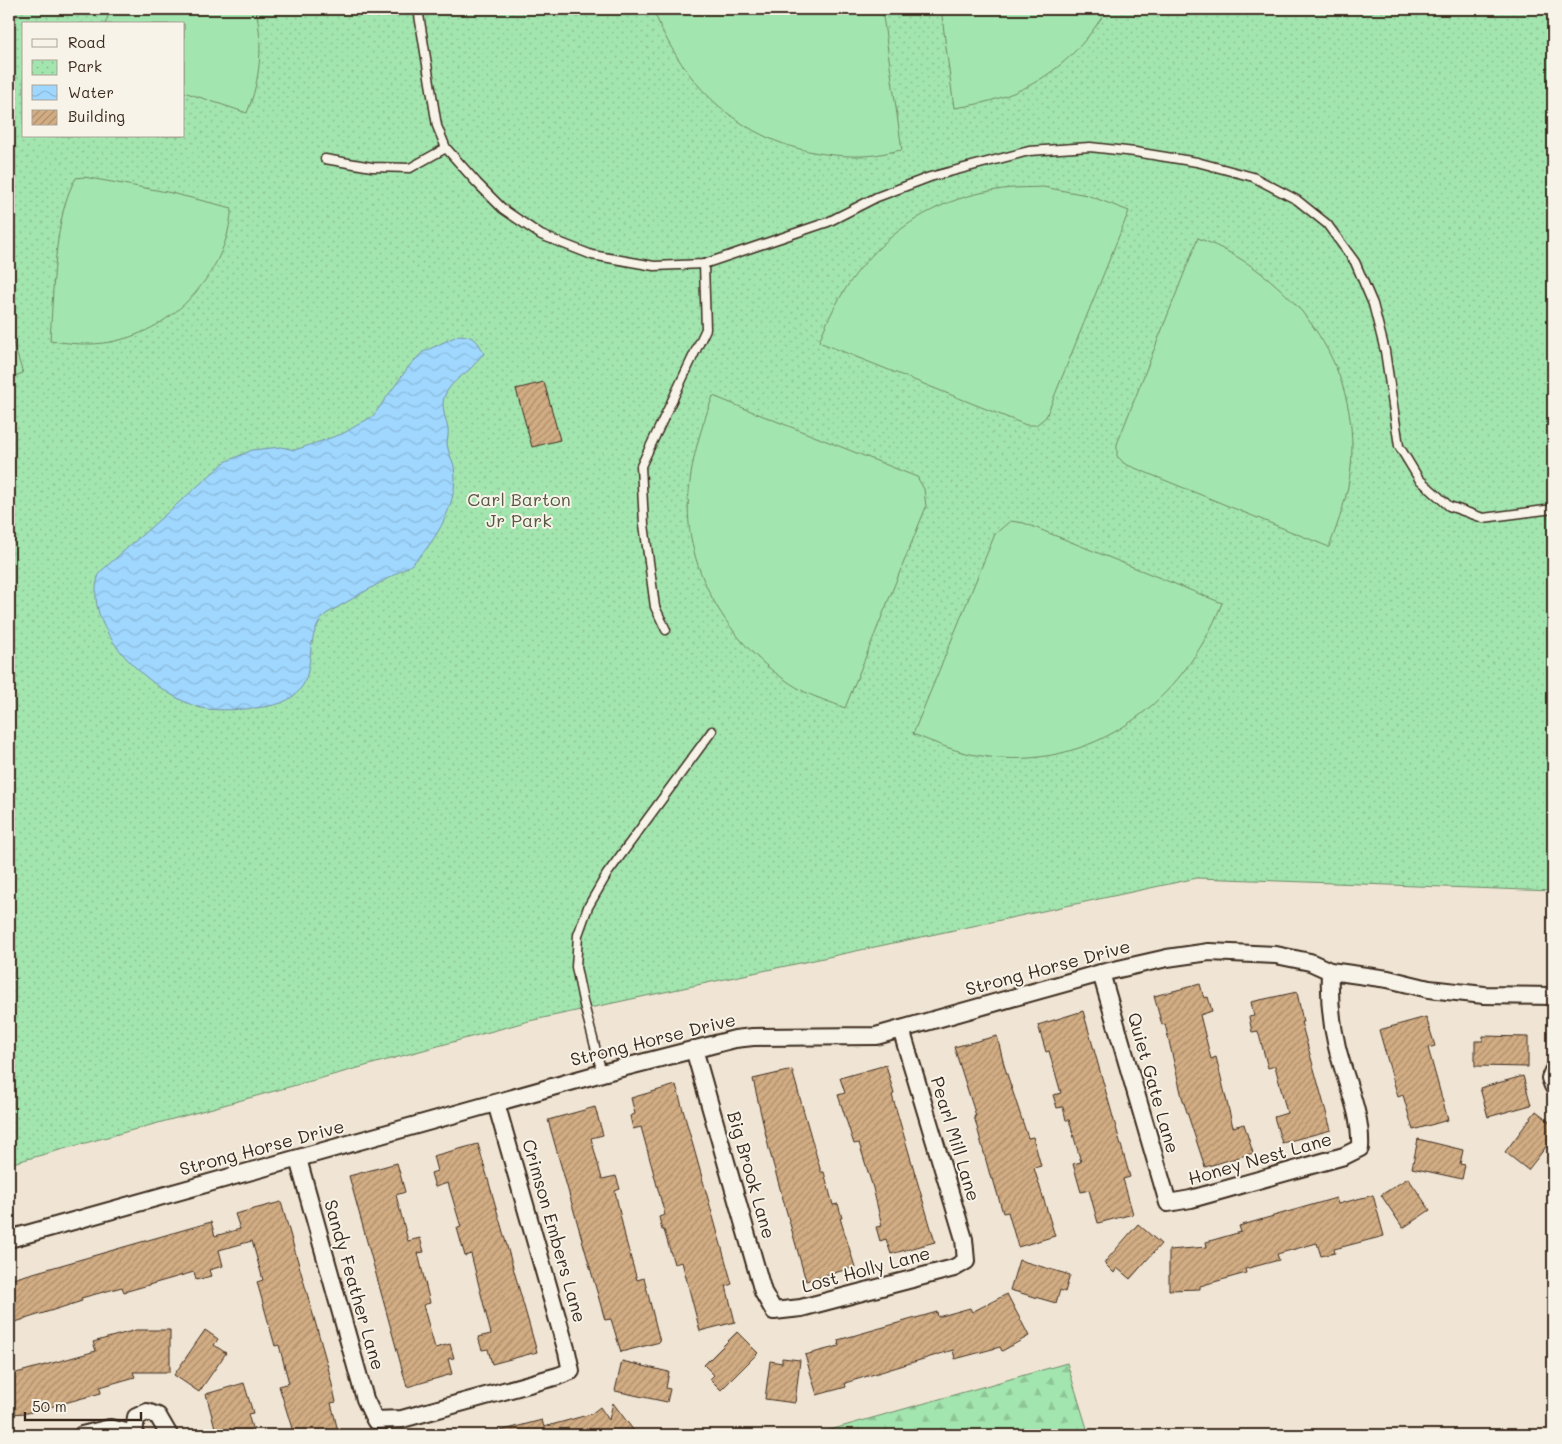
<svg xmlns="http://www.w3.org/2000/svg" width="1562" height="1444" viewBox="0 0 1562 1444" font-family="Mali,sans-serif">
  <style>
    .forest { fill: url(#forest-firs); stroke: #6f8866 }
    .park { fill: url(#park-dots); stroke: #6f8866; fill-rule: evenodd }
    .garden { fill: #a3e5af; stroke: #6f8866 }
    .water { fill: url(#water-waves); stroke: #7792a5 }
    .building { fill: url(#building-hatch); stroke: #3b2a1e }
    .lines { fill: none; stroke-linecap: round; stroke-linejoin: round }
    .lane-casing { stroke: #3b2a1e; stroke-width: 11 }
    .street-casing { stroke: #3b2a1e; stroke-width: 20 }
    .lane { stroke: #f7f3e8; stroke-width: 8 }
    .street { stroke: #f7f3e8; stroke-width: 16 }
    .labels { text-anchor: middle; stroke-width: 4; stroke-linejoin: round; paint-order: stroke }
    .park-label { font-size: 18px; fill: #555942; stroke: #f7f3e8 }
    .street-label { font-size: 18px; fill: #3b2a1e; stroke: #f7f3e8 }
  </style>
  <defs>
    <pattern id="forest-firs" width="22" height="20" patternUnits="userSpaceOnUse" patternTransform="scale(1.25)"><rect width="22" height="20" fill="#a3e5af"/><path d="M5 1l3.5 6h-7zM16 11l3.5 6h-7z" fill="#8dc596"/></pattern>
    <pattern id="park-dots" width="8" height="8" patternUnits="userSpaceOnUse" patternTransform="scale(1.25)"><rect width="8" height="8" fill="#a3e5af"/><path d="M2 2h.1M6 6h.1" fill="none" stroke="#8dc596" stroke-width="1.8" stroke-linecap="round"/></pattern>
    <pattern id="water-waves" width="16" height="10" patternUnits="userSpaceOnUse" patternTransform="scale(1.25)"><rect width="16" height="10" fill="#9fd7ff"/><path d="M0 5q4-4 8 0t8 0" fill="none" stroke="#8ab9da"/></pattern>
    <pattern id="building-hatch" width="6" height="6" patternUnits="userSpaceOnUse" patternTransform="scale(1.25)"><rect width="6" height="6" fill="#d2ad84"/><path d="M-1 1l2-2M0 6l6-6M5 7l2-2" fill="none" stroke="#ac8d6b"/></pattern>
  </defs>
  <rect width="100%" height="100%" fill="#f0e5d4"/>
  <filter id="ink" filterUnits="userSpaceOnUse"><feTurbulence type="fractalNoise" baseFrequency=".02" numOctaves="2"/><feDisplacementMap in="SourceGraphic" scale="10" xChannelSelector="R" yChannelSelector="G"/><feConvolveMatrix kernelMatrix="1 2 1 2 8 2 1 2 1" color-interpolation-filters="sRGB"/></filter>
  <g filter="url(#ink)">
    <path class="forest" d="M 1067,1363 L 1089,1435 L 812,1435 Z"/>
    <path class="park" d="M 9,9 L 1553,9 L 1553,891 L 1197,878 L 529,1021 L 9,1164 ZM 24,24 L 184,24 L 184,136 L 24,136 Z"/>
    <g class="garden">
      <path d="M 111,9 L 256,9 C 263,45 261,78 247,113 L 184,92 L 184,24 L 105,24 Z"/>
      <path d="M 653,9 L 882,9 L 902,150 C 889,152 875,156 861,156 C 761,158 688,99 653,9 Z"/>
      <path d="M 941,9 L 1107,9 C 1071,69 1023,99 954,108 Z"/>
      <path d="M 84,177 L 167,192 L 232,208 C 230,219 229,232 225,242 C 204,301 148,345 85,344 C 73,344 62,342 50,341 C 53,299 54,212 76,178 Z"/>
      <path d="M 1043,187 L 1087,195 L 1129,211 L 1046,417 L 1036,425 L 1026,425 L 819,342 C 848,263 911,202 997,190 C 1012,187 1028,188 1043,187 Z"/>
      <path d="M 1198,238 C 1292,274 1361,363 1351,467 C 1348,495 1339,521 1329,547 L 1125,464 L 1117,456 L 1117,444 Z"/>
      <path d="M 9,330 L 23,373 L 9,378 Z"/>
      <path d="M 713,396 L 917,477 L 924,489 L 926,507 L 845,708 C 831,702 816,698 803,691 C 734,653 681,571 689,491 C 692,457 701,428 713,396 Z"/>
      <path d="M 1010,521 L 1024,523 L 1222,603 C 1184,702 1092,773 982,756 C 958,753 935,743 913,734 L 995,534 Z"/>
    </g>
    <path class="water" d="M 459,335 C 474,336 478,340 484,354 C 477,359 475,365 469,370 C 459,378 451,383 445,395 C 440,406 446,418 448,429 C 449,434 447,439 447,444 C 448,452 452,459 454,466 C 460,500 436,543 411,565 L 326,614 C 298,640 325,686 281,703 C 264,709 218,712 201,708 C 153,694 77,627 100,572 L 225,462 L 252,450 L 281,447 L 295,450 L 342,434 L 373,416 L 410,365 L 423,352 Z"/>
    <g class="building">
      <path d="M 544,382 L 560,440 L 532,447 L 516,389 Z"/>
      <path d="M 1200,984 L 1204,998 L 1208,997 L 1212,1011 L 1200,1015 L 1211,1059 L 1216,1057 L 1233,1127 L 1244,1124 L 1253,1153 L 1205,1167 L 1182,1097 L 1165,1024 L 1162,1025 L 1154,996 Z"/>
      <path d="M 1297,992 L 1303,1022 L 1301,1022 L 1331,1130 L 1282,1143 L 1274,1117 L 1287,1113 L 1275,1066 L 1268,1068 L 1258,1031 L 1252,1032 L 1249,1017 L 1254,1016 L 1251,1002 Z"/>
      <path d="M 1083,1011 L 1130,1177 L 1123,1179 L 1133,1214 L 1098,1223 L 1089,1190 L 1081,1192 L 1073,1164 L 1081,1162 L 1069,1120 L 1066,1120 L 1063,1107 L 1057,1108 L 1053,1095 L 1061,1093 L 1049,1051 L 1046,1052 L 1038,1025 Z"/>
      <path d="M 1426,1017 L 1435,1046 L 1428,1048 L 1448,1120 L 1413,1130 L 1403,1095 L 1398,1097 L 1379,1030 Z"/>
      <path d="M 997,1036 L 1004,1065 L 1028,1138 L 1033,1137 L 1041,1166 L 1034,1168 L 1055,1236 L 1018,1247 L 1008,1212 L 1003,1213 L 993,1179 L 991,1179 L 974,1116 L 976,1116 L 954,1047 Z"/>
      <path d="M 1483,1036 L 1528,1037 L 1528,1067 L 1475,1066 L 1475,1041 L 1483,1041 Z"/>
      <path d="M 886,1065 L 894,1094 L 892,1095 L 935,1242 L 891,1254 L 886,1239 L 880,1241 L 876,1227 L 882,1226 L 873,1188 L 859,1143 L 854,1144 L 838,1095 L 845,1093 L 840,1078 Z"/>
      <path d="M 792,1070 L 821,1172 L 824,1172 L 833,1205 L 838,1204 L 842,1218 L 840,1218 L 855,1267 L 806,1281 L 769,1149 L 753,1079 Z"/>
      <path d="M 1523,1076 L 1531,1105 L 1488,1117 L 1480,1088 Z"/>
      <path d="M 676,1085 L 732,1284 L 726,1286 L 735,1322 L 700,1331 L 682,1262 L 674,1264 L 664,1230 L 662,1230 L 659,1217 L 665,1215 L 641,1127 L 633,1129 L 630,1116 L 635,1114 L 631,1098 Z"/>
      <path d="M 595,1107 L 603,1135 L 591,1138 L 602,1179 L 616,1176 L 620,1189 L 615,1191 L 626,1241 L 637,1280 L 644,1278 L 660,1342 L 621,1352 L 611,1319 L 605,1320 L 548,1120 Z"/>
      <path d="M 1536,1111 L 1553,1124 L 1553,1138 L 1528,1170 L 1505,1152 Z"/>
      <path d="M 1418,1139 L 1463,1150 L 1460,1164 L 1465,1165 L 1462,1179 L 1412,1168 Z"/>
      <path d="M 478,1144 L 537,1352 L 492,1364 L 488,1349 L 482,1350 L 478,1337 L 491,1334 L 471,1254 L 465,1256 L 457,1228 L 461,1227 L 448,1183 L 435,1187 L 431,1173 L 437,1171 L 433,1156 Z"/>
      <path d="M 397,1163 L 405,1192 L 396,1195 L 408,1241 L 420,1238 L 424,1252 L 418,1253 L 430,1303 L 423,1305 L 435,1348 L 450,1344 L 454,1358 L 448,1359 L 452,1374 L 407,1387 L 349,1176 Z"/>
      <path d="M 1408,1178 L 1430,1210 L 1403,1228 L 1381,1195 Z"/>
      <path d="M 1373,1195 L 1384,1236 L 1334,1249 L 1335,1253 L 1321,1256 L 1317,1243 L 1277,1254 L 1279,1260 L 1245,1269 L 1246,1273 L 1200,1286 L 1200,1289 L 1169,1290 L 1169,1250 L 1207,1247 L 1206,1242 L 1241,1232 L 1239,1226 L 1336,1198 L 1338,1204 Z"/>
      <path d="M 281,1202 L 328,1367 L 336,1402 L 331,1403 L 339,1435 L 294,1435 L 279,1386 L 289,1383 L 279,1345 L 275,1346 L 257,1282 L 263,1280 L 252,1241 L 219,1250 L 223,1266 L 209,1270 L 211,1276 L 196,1280 L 194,1272 L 124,1292 L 122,1287 L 81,1298 L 82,1301 L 9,1324 L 9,1280 L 211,1222 L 215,1236 L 240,1229 L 235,1214 Z"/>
      <path d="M 1138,1224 L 1161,1244 L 1130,1279 L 1117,1268 L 1114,1273 L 1104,1263 Z"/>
      <path d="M 1019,1260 L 1070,1275 L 1065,1292 L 1060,1290 L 1056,1303 L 1010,1290 Z"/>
      <path d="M 1007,1294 L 1029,1336 L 1002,1351 L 1000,1347 L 955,1359 L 953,1350 L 845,1383 L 846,1387 L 817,1395 L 805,1355 L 839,1346 L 838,1340 L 937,1312 L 938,1317 L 970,1308 L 972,1312 Z"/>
      <path d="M 136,1330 L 170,1330 L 170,1372 L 133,1372 L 135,1377 L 100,1387 L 101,1393 L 28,1413 L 9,1414 L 9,1375 L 96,1351 L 93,1342 Z"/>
      <path d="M 205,1330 L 218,1339 L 214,1345 L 226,1353 L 199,1392 L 174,1375 Z"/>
      <path d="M 737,1332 L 758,1353 L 721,1390 L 710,1379 L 714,1375 L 704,1365 Z"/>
      <path d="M 782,1358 L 800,1360 L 795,1403 L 765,1399 L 770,1361 L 782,1363 Z"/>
      <path d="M 622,1361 L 669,1372 L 666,1388 L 670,1389 L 667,1402 L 615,1391 Z"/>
      <path d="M 244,1383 L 253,1413 L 248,1414 L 254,1435 L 217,1435 L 206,1394 Z"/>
      <path d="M 613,1403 L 637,1435 L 500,1435 L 500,1431 L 542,1420 L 544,1427 L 591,1414 L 600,1407 L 609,1420 Z"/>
    </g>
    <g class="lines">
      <defs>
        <g id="lane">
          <path d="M 418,9 L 437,126 L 446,148 L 477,183 L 503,209 L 541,235 L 592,255 L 654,266 L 704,264 L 828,222 L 877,197 L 930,177 L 1029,151 L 1090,147 L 1135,152 L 1197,162 L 1253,177 L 1297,200 L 1327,224 L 1355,262 L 1373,304 L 1385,351 L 1399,446 L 1419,479 L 1449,506 L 1483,518 L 1553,509"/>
          <path d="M 325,159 L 372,167 L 410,168 L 446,148"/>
          <path d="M 666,630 L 655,607 L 644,524 L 641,466 L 706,329 L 704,264"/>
          <path d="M 602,1073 L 583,1001 L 576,967 L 578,935 L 588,907 L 607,874 L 712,731"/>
        </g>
        <g id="street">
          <path d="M 1101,973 L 1168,1203 L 1191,1199 L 1344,1156 L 1360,1148 C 1362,1113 1345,1081 1337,1047 C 1331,1022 1329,997 1330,971"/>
          <path d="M 694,1049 L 763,1292 L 774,1311 L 801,1308 L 954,1268 L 966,1261 L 964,1239 L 901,1029"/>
          <path d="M 1553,1071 L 1550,1078 L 1553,1086"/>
          <path d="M 298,1159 L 365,1399 L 375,1420 L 402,1419 L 558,1376 L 571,1371 L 567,1352 L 496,1103"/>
          <path d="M 9,1239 L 602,1073 L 735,1039 L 753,1037 L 876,1036 L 1101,973 L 1167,958 L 1209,952 L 1276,955 L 1310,962 L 1330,971 L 1388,979 L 1429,989 L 1484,995 L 1553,996"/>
          <path d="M 82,1435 L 110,1428 L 134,1434"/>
          <path d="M 134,1435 L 136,1417 L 147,1412 L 158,1416 L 169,1435"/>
        </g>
      </defs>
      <use href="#lane" class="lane-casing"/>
      <use href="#street" class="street-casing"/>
      <use href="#lane" class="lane"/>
      <use href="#street" class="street"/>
    </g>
  </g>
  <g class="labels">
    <g class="park-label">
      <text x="519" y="506">Carl Barton<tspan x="519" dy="21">Jr Park</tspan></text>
    </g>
    <g class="street-label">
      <text transform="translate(1048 968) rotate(-15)" y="6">Strong Horse Drive</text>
      <text transform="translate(653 1040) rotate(-14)" y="6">Strong Horse Drive</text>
      <text transform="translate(1153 1083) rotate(74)" y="6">Quiet Gate Lane</text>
      <text transform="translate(955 1139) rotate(73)" y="6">Pearl Mill Lane</text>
      <text transform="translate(262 1148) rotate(-15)" y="6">Strong Horse Drive</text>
      <text transform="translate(1260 1159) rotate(-16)" y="6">Honey Nest Lane</text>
      <text transform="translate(751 1175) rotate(74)" y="6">Big Brook Lane</text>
      <text transform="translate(554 1231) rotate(74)" y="6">Crimson Embers Lane</text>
      <text transform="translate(866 1270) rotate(-15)" y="6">Lost Holly Lane</text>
      <text transform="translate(354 1285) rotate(74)" y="6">Sandy Feather Lane</text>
    </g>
  </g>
  <rect width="1562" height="1444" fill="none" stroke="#f7f3e8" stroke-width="30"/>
  <rect x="15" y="15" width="1532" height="1414" fill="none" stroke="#3b2a1e" stroke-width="2" filter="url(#ink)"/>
  <rect x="22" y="22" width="162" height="115" fill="#f7f3e8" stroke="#aca397"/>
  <rect x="32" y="39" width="25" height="8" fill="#f7f3e8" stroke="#aca397"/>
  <text x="68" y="48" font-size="15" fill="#3b2a1e">Road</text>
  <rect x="32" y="60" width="25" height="15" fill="url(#park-dots)" stroke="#aca397"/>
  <text x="68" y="72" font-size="15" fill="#3b2a1e">Park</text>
  <rect x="32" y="85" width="25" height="15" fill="url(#water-waves)" stroke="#aca397"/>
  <text x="68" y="98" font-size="15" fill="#3b2a1e">Water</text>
  <rect x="32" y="110" width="25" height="15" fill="url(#building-hatch)" stroke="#aca397"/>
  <text x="68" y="122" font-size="15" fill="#3b2a1e">Building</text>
  <path d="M25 1412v8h116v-8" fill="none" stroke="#3b2a1e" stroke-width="2.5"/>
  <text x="32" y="1412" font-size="15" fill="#3b2a1e" stroke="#f7f3e8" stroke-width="4" paint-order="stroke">50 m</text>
</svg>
